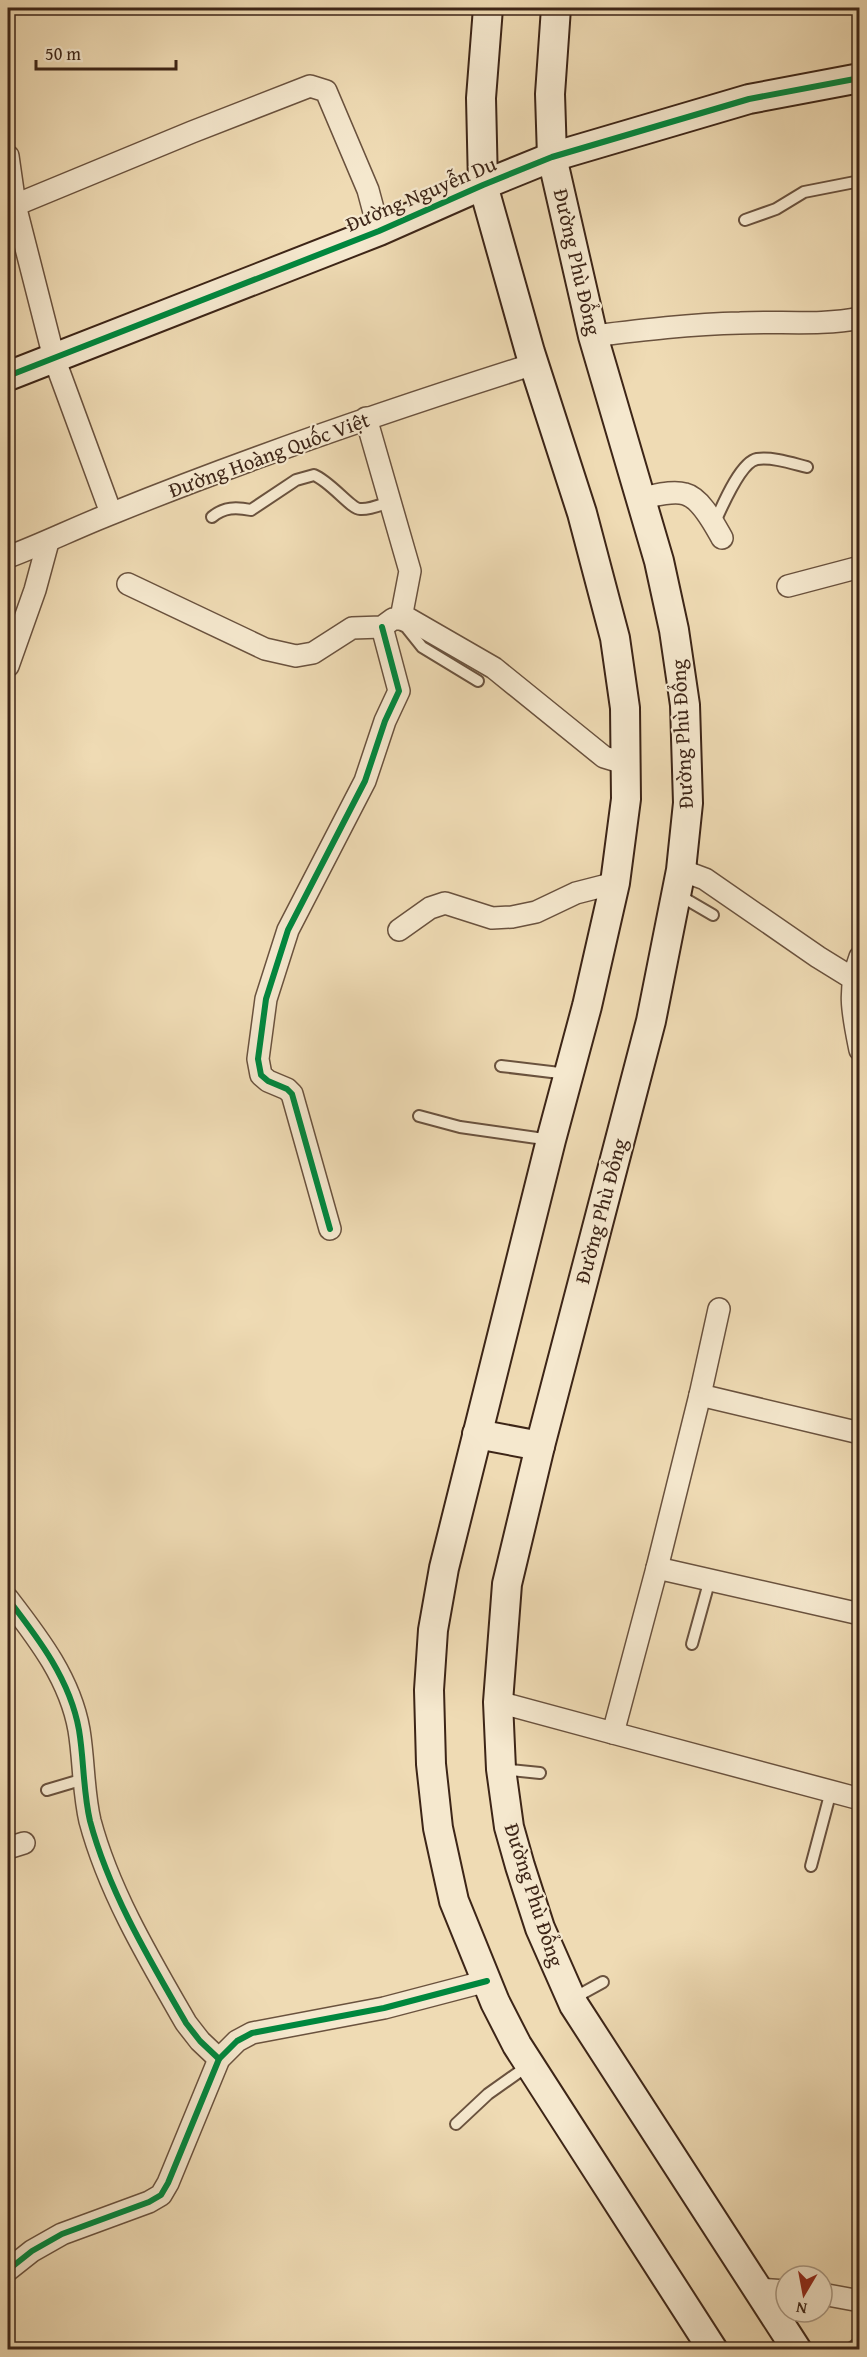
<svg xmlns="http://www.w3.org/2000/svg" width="867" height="2357" viewBox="0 0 867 2357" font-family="'Gentium Book Plus',serif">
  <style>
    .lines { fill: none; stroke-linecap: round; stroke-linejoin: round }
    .lane-casing { stroke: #6a523e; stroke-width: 14 }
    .street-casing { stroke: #6a523e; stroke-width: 24 }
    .secondary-casing { stroke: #3d2517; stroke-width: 32 }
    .lane { stroke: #f5e8ce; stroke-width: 10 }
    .street { stroke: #f5e8ce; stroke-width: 21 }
    .secondary { stroke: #f5e8ce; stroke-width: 28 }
    .cycleway-casing { stroke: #f5e8ce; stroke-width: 10 }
    .cycleway { stroke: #00873e; stroke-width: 6 }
    .labels { text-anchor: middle; stroke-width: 4.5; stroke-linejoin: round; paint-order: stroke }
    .street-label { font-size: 21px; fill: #3d2517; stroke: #f5e8ce }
  </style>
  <rect width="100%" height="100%" fill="#efdbb4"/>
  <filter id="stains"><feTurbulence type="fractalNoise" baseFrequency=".00333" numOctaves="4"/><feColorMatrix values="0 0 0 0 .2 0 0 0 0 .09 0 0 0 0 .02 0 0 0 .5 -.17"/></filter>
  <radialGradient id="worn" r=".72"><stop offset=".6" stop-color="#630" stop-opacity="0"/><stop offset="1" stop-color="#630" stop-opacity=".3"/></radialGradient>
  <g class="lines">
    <defs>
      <g id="lane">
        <path d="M 745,220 L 776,209 L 804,192 L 860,181"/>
        <path d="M 212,517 C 224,507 236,507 251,510 L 296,480 L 314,475 C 331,482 351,509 360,509 C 369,510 380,505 389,502"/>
        <path d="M 714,524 C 721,509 740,462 757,459 C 773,457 791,463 807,467"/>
        <path d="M 398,623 L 406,627 L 422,647 L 478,681"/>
        <path d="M 677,894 L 713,915"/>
        <path d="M 501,1066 L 568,1074"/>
        <path d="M 419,1116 L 460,1127 L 551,1140"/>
        <path d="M 692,1644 L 710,1579"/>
        <path d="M 501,1769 L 540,1773"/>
        <path d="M 47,1790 L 84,1779"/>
        <path d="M 811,1866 L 831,1791"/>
        <path d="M 572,1999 L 603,1982"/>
        <path d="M 456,2124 L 488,2094 L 529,2065"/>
        <path d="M 849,2350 L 860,2342"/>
      </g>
      <g id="street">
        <path d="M 8,156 L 15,205 L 54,358 L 111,513"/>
        <path d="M 8,208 L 192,132 L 310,86 L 326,91 L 368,190 L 379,231"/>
        <path d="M 593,336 C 642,330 691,324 740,323 C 779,321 822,326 860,318"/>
        <path d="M 366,418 L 410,571 L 401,618"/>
        <path d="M 641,498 C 654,496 672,490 685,494 C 701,498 714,524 722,538"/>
        <path d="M 8,557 C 43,544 77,527 113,513 C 251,457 392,409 534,364"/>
        <path d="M 128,584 L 265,649 L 296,656 L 313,653 L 352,628 L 382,627 L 393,619 L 409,619 L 494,668 L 604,757 L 627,764"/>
        <path d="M 788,586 L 860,567"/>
        <path d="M 8,666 L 35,590 L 48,542"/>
        <path d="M 681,870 L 705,879 L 818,957 L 852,978"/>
        <path d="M 399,930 L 430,908 L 445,903 L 492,918 L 512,917 L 536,912 L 576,893 L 615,883"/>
        <path d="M 860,957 C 847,991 853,1015 860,1050"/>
        <path d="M 330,1229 L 292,1094 L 287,1089 L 268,1081 L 261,1075 L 258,1059 L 266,999 L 288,930 L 365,781 L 385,721 L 399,691 L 382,627"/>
        <path d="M 700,1395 L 860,1433"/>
        <path d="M 657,1568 L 700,1395 L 719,1309"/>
        <path d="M 8,1599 C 38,1638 70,1679 79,1730 C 84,1760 83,1791 90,1821 C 109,1892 149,1959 186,2023 L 200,2041 L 219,2059"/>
        <path d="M 498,1702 L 613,1733 L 657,1568 L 860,1614"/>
        <path d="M 613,1733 L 860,1799"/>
        <path d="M 8,1848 L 24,1843"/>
        <path d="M 8,2270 L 32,2251 L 62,2234 L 149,2202 L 161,2195 L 168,2183 L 219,2059 L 237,2041 L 252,2033 L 384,2008 L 487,1981"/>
        <path d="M 758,2289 L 786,2291"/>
        <path d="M 822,2294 L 860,2301"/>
      </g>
      <g id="secondary">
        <path d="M 488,8 L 481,98 L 483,185 L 530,352 L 582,513 L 615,638 L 625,708 L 626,799 L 615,883 L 587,1006 L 551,1140 L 444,1568 L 433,1630 L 429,1690 L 431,1764 L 438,1828 L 454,1901 L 495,2002 L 517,2045 L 713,2350"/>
        <path d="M 556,8 L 550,94 L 552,157 L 593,336 L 659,561 L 674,630 L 685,705 L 688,803 L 681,870 L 651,1021 L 540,1446 L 507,1584 L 498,1702 L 501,1769 L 509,1827 L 520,1866 L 540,1928 L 574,2005 L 797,2350"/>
        <path d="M 8,376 L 379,231 L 483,185 L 552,157 L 749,99 L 860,78"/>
        <path d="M 477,1434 L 540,1446"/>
      </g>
    </defs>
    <use href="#lane" class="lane-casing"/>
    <use href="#street" class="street-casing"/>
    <use href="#secondary" class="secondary-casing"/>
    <use href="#lane" class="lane"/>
    <use href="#street" class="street"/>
    <use href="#secondary" class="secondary"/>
    <defs>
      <g id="cycleway">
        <path d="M 8,376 L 379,231 L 483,185 L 552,157 L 749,99 L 860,78"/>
        <path d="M 330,1229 L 292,1094 L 287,1089 L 268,1081 L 261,1075 L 258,1059 L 266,999 L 288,930 L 365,781 L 385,721 L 399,691 L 382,627"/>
        <path d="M 8,1599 C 38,1638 70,1679 79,1730 C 84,1760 83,1791 90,1821 C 109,1892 149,1959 186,2023 L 200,2041 L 219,2059"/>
        <path d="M 8,2270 L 32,2251 L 62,2234 L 149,2202 L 161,2195 L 168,2183 L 219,2059 L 237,2041 L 252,2033 L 384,2008 L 487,1981"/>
      </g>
    </defs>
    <use href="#cycleway" class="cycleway-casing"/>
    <use href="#cycleway" class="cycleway"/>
  </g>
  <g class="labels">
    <g class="street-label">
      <text transform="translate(421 194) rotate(-23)" y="7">Đường Nguyễn Du</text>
      <text transform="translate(577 262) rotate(77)" y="7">Đường Phù Đổng</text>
      <text transform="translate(269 455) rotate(-20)" y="7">Đường Hoàng Quốc Việt</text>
      <text transform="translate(682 734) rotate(-93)" y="7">Đường Phù Đổng</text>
      <text transform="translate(601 1211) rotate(-75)" y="7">Đường Phù Đổng</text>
      <text transform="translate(534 1895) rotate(72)" y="7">Đường Phù Đổng</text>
    </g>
  </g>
  <rect width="867" height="2357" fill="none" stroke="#efdbb4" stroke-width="30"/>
  <rect x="9" y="9" width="849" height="2339" fill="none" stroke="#3d2517" stroke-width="3"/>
  <rect x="15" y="15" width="837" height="2327" fill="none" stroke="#3d2517" stroke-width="1.5"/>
  <g transform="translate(804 2294) rotate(190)"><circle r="28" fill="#f5e8ce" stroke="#ab9a85" stroke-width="1.5"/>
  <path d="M0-4.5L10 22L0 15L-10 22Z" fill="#8f2418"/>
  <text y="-9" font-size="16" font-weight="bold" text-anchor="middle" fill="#3d2517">N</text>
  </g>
  <path d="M36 60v9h140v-9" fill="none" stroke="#3d2517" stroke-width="3"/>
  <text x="45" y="60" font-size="18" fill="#3d2517" stroke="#f5e8ce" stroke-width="4.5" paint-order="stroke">50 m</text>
  <rect width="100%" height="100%" filter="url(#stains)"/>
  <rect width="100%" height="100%" fill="url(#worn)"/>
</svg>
